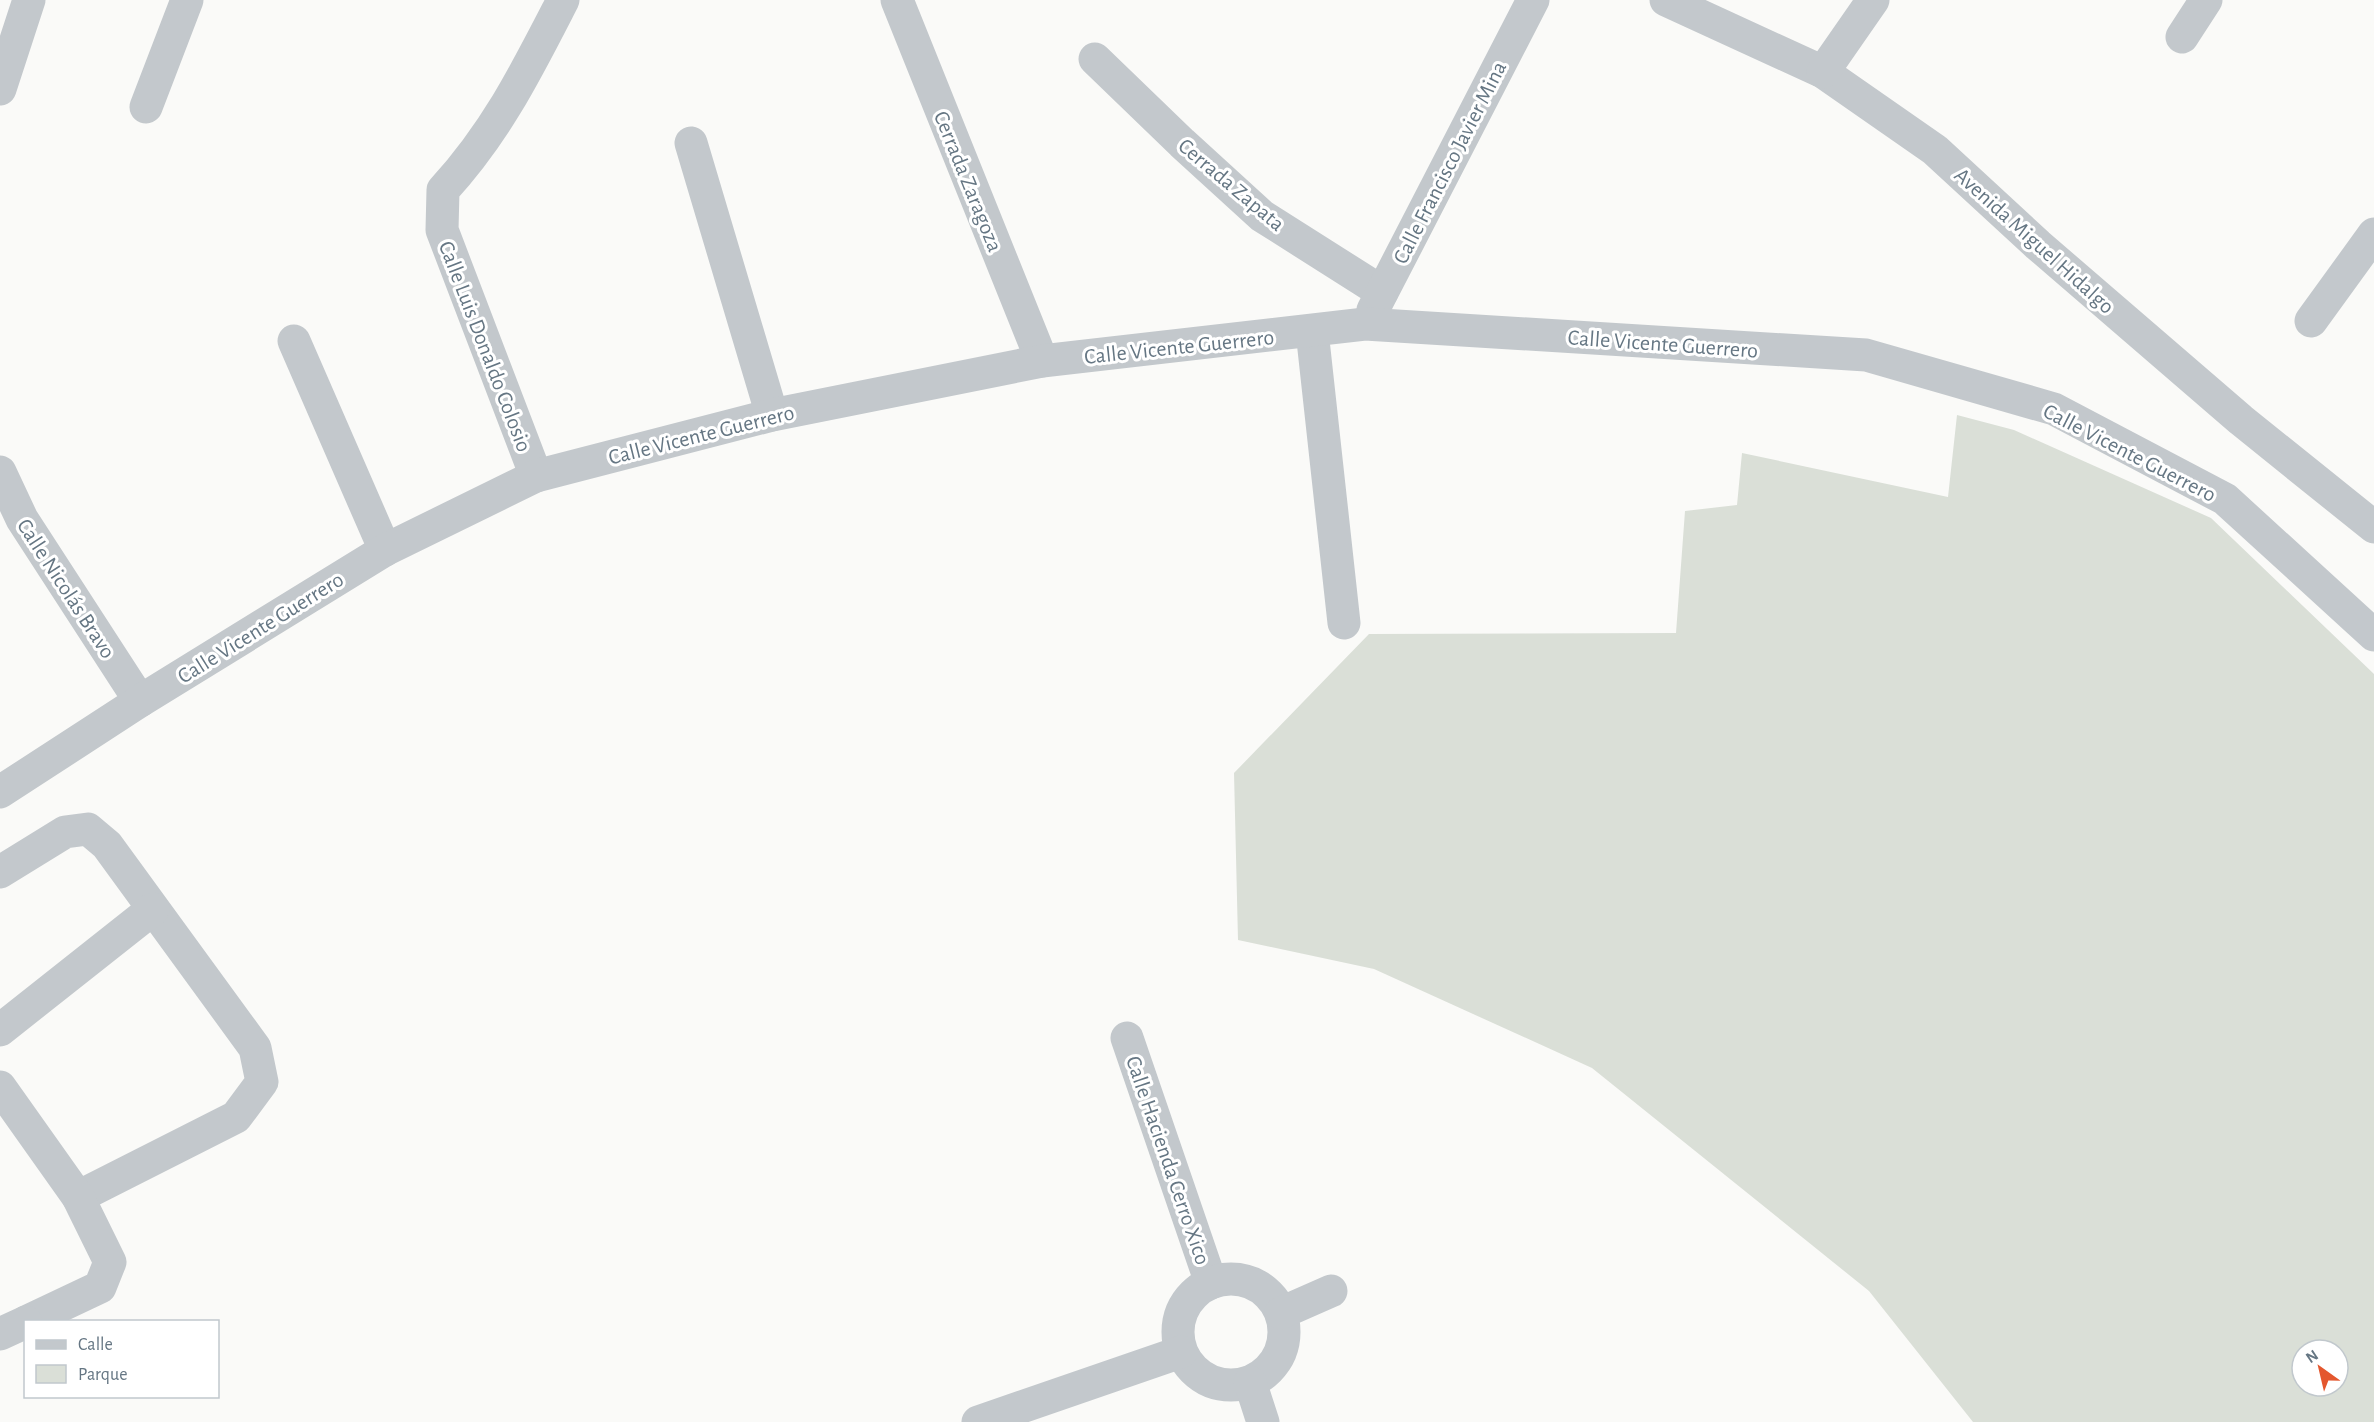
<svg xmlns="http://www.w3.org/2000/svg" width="2374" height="1422" viewBox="0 0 2374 1422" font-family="'Alegreya Sans',sans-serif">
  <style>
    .green { fill: #dadfd7; fill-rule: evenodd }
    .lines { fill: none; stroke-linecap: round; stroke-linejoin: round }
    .street { stroke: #c3c8cc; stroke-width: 33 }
    .labels { text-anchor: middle; stroke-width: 6; stroke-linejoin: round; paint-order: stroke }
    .street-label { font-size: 22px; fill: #657683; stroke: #fff }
  </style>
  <rect width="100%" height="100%" fill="#fafaf8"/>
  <path class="green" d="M 1957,415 L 2014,430 L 2211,518 L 2374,674 L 2374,1422 L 1973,1422 L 1869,1291 L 1592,1068 L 1374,969 L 1238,940 L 1234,773 L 1369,634 L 1676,633 L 1685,511 L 1737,505 L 1742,453 L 1948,497 ZM 2302,1350 L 2338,1350 L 2338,1386 L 2302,1386 Z"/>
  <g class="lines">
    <g class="street">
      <path d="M 897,0 L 1042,361"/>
      <path d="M 1666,0 L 1823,72 L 1935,150 L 2038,245 L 2241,420 L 2374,527"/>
      <path d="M 2182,37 L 2206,0"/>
      <path d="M 1095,59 L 1182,143 L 1262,216 L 1382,292"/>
      <path d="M 1823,72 L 1873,0"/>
      <path d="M 0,89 L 29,0"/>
      <path d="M 146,107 L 187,0"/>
      <path d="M 691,143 L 772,415"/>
      <path d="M 1373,310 L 1533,0"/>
      <path d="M 2311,321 L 2374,234"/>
      <path d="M 1312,331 L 1344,623"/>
      <path d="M 294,341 L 385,550"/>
      <path d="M 0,472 L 22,519 L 140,701"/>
      <path d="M 536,476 L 442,230 L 443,190 C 497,131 527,70 563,0"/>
      <path d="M 0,792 L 140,701 L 385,550 L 536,476 L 772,415 L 1042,361 L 1365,324 L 1866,355 L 2054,409 L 2225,499 L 2374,635"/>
      <path d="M 0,872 L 65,832 L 88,829 L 107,845 L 255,1048 L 262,1082 L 236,1117 L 78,1197"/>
      <path d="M 0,1030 L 153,909"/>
      <path d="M 1127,1038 L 1211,1283"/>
      <path d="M 0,1087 L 78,1197 L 110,1262 L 100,1287 L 26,1322"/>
      <circle cx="1231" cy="1332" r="53"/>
      <path d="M 1281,1313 L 1331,1291"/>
      <path d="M 0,1334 L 26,1322"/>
      <path d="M 1250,1382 L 1263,1422"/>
      <path d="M 978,1422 L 1181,1352"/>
    </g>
  </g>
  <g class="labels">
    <g class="street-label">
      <text transform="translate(1449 162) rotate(-63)" y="8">Calle Francisco Javier Mina</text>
      <text transform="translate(969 181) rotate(68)" y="8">Cerrada Zaragoza</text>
      <text transform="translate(1232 184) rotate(40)" y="8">Cerrada Zapata</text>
      <text transform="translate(2035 240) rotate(42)" y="8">Avenida Miguel Hidalgo</text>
      <text transform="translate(1663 343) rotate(4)" y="8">Calle Vicente Guerrero</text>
      <text transform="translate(486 346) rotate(69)" y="8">Calle Luis Donaldo Colosio</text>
      <text transform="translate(1179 346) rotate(-6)" y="8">Calle Vicente Guerrero</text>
      <text transform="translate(701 434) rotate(-14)" y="8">Calle Vicente Guerrero</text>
      <text transform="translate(2130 452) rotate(27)" y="8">Calle Vicente Guerrero</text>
      <text transform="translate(67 588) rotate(57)" y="8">Calle Nicolás Bravo</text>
      <text transform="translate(260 627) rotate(-32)" y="8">Calle Vicente Guerrero</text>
      <text transform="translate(1169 1160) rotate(71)" y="8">Calle Hacienda Cerro Xico</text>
    </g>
  </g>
  <rect x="24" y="1320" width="195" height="78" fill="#ffffff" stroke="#c1c8cd" stroke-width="1.5"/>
  <rect x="36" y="1340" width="30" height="9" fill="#c3c8cc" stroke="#c1c8cd" stroke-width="1.5"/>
  <text x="78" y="1350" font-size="18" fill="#657683">Calle</text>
  <rect x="36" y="1365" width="30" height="18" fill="#dadfd7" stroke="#c1c8cd" stroke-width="1.5"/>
  <text x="78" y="1380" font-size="18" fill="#657683">Parque</text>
  <g transform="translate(2320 1368) rotate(326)"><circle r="28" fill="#ffffff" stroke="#c1c8cd" stroke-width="1.5"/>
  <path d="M0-4.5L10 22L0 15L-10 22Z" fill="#e4572e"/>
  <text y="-9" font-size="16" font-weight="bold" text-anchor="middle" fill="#657683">N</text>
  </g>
</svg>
